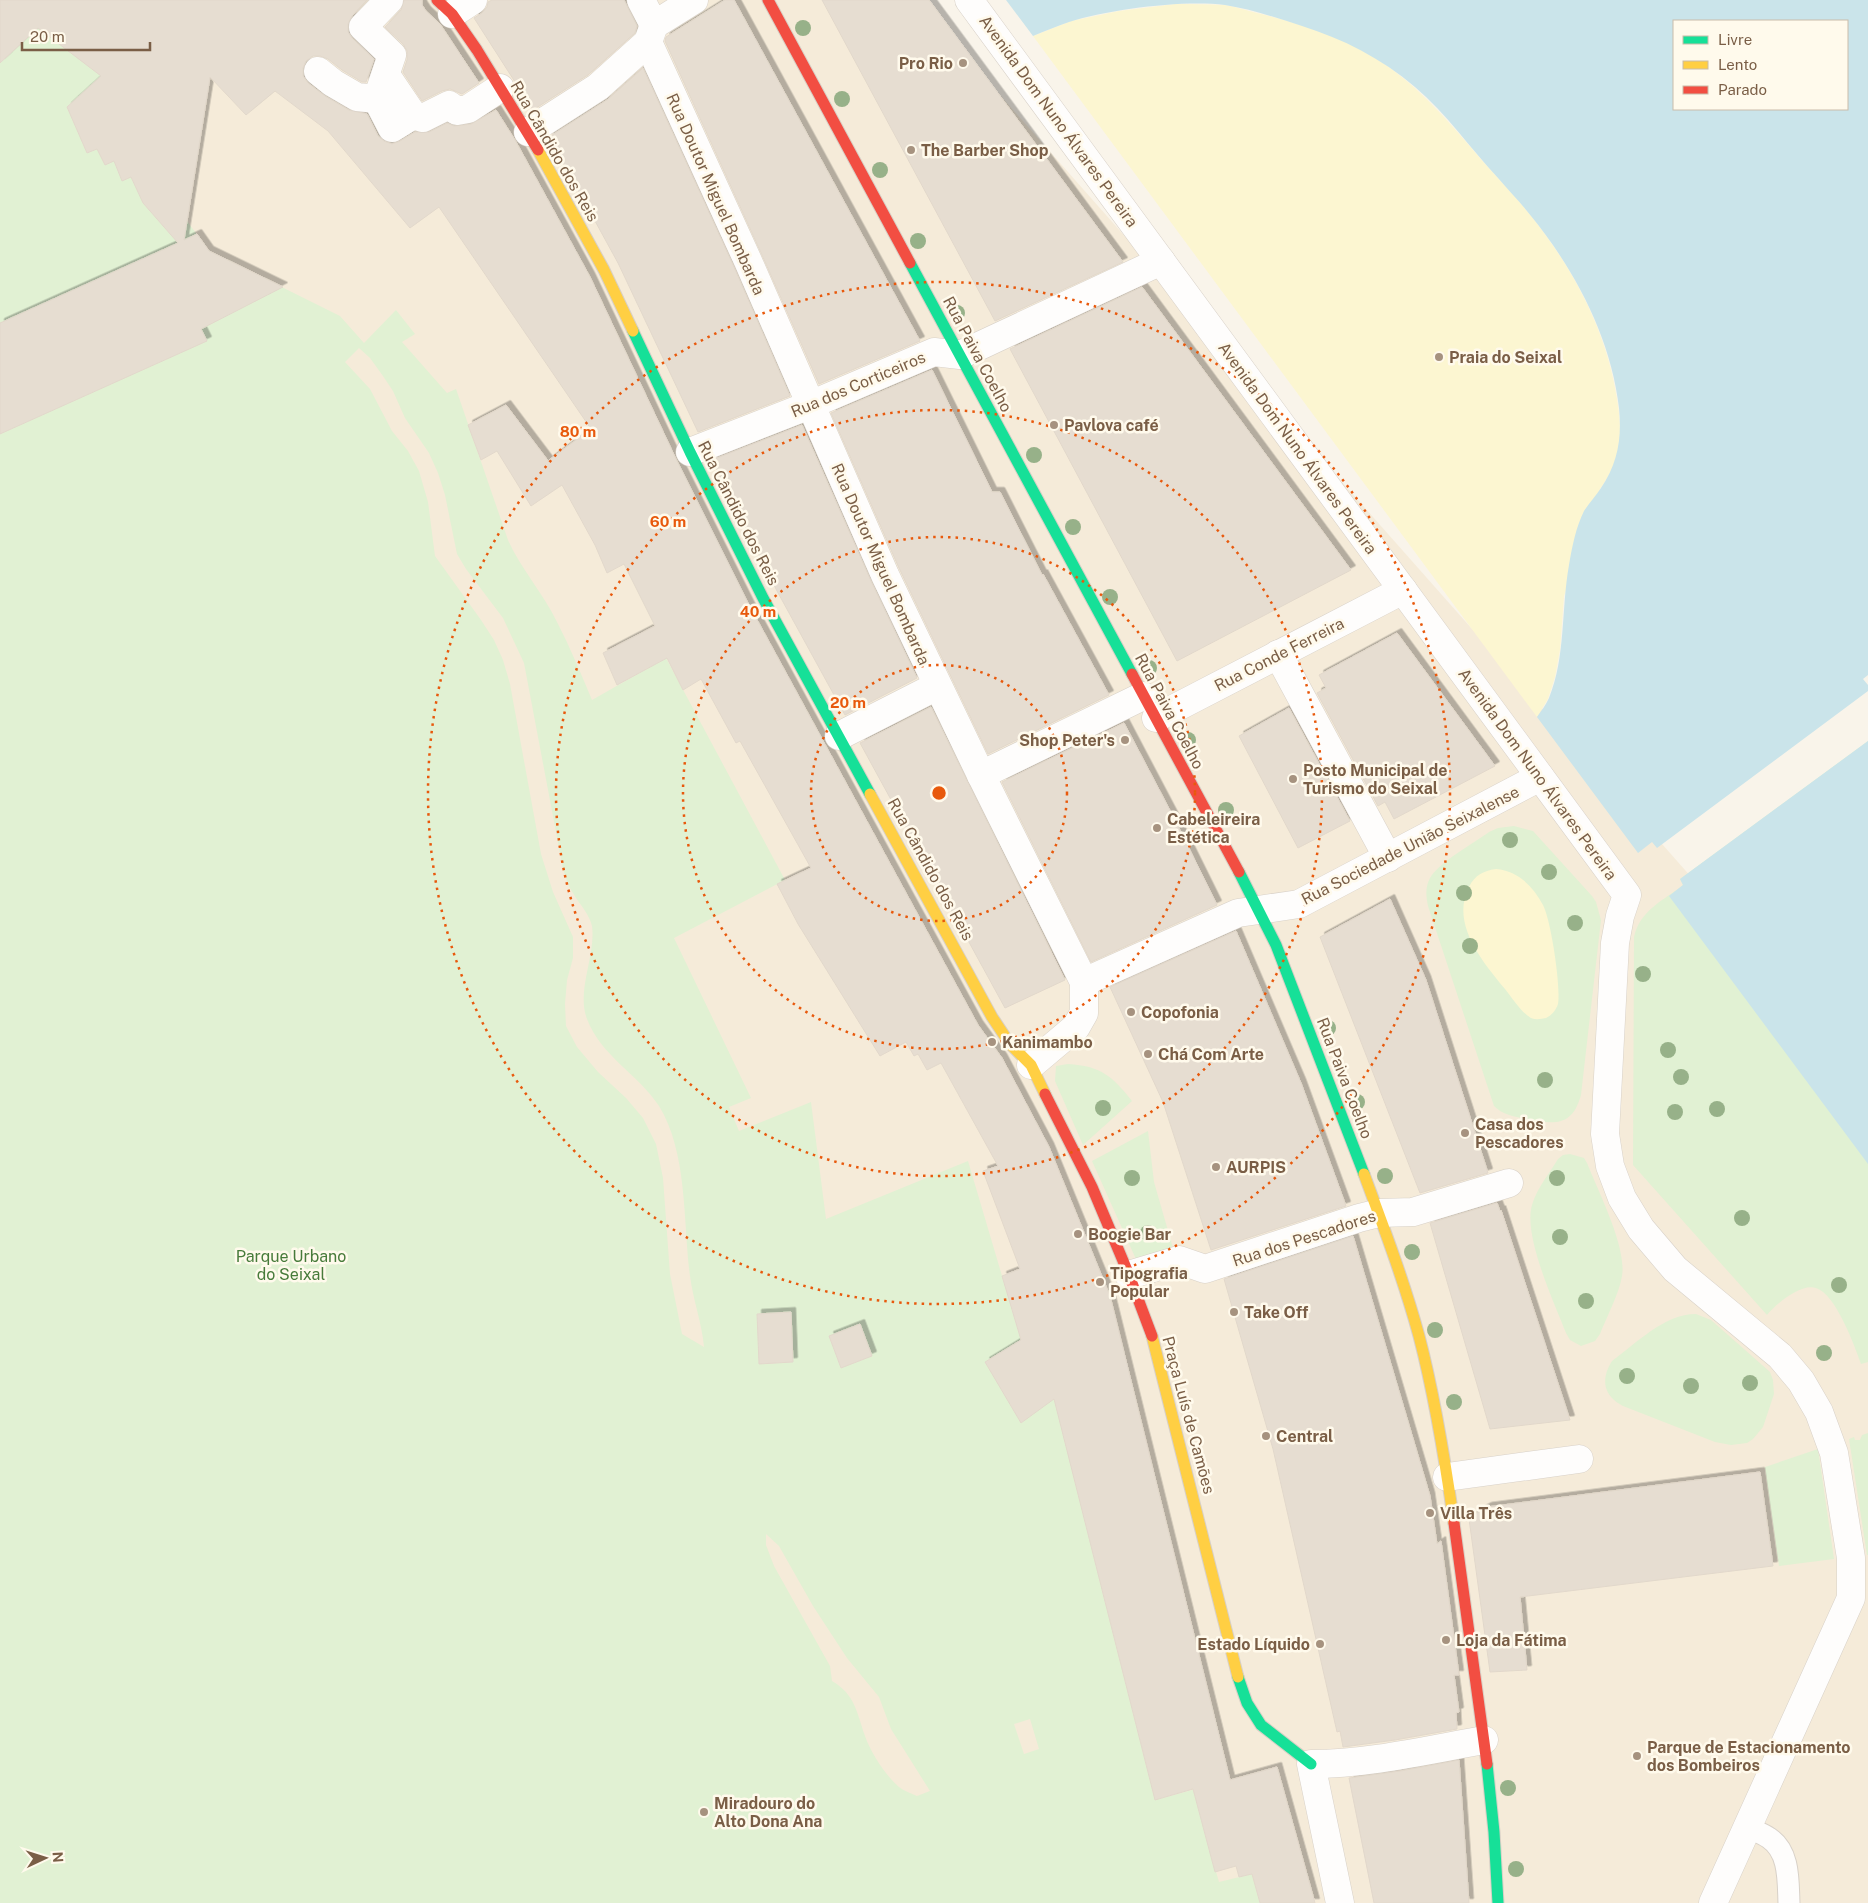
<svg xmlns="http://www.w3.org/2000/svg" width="1868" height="1903" viewBox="0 0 1868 1903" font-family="'Public Sans',sans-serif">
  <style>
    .residential { fill: #f5ebd9 }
    .green { fill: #e1f1d3; fill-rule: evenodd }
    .sand { fill: #fcf6d1 }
    .water { fill: #cae4ea; fill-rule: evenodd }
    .building { fill: #e6ddd1; stroke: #e2d8cb; filter: url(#shadow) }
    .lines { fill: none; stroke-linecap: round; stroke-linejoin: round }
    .lane-casing { stroke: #d8d1c8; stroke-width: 23 }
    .street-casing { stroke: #d8d1c8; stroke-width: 29 }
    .fast-casing { stroke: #d8d0c6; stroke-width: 13 }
    .slow-casing { stroke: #d8d0c6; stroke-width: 13 }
    .jam-casing { stroke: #d8d0c6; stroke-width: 13 }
    .lane { stroke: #fefdfc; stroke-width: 21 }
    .street { stroke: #fefdfc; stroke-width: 28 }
    .fast { stroke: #16e098; stroke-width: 11 }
    .slow { stroke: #ffcf43; stroke-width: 11 }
    .jam { stroke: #f24e42; stroke-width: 11 }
    .tree { fill: #97b189 }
    .ring { fill: none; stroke: #e8590c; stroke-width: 2.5; stroke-dasharray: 2.5 5 }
    .poi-dot { fill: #a6927f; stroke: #fffaec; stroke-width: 2 }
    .labels { text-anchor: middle; stroke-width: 5; stroke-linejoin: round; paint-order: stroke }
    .poi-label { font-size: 16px; font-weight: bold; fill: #7a5e46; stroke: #fffaec; text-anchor: start }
    .street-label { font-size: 16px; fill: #7a5e46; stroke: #fffaec }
    .park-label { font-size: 16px; fill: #477b3a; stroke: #fffaec }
    .centre { fill: #e8590c; stroke: #fffaec; stroke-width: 2.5 }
    .ring-label { font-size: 15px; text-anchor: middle; font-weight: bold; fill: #e8590c; stroke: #fffaec; stroke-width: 5; stroke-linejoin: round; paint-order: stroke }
  </style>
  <defs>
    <filter id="shadow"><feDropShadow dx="4.5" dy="-4.5" stdDeviation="0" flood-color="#0004"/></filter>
  </defs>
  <rect width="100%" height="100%" fill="#f9f4ea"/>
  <path class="residential" d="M 0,0 L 916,0 L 1868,1077 L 1868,1903 L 0,1903 Z"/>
  <g class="green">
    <path d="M 67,2 L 187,221 L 209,251 L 340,316 L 364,343 L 396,310 L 415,334 L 402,342 L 447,393 L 456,389 L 508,540 C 521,569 543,593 557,622 C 570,647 581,674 592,700 L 666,658 L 785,880 L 674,938 L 751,1098 L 729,1107 L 739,1131 L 811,1102 L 826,1219 L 968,1161 L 1021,1340 L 985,1362 L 1065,1391 L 1071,1465 L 1155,1800 L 1229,1780 L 1203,1827 L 1219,1882 L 1252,1874 L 1260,1903 L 0,1903 L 0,63 ZM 359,348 L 370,358 L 383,376 L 393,391 L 405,418 L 429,453 L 438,473 L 445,495 L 457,554 L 466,569 L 503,618 L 524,663 L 563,869 C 566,877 568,886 573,893 C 579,904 589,913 592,926 C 596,956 576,991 587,1019 C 601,1056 638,1074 659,1106 C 688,1153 683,1223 690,1276 C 693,1300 702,1323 704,1347 L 682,1334 L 670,1274 L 663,1178 L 656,1144 L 643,1118 L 626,1098 L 598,1072 L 577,1047 L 566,1026 L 565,1004 L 567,980 L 573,958 L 573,937 L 553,892 L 541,854 L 510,684 L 503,660 L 494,640 L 481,620 L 435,556 L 428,502 L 419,471 L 408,451 L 392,431 L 370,389 L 345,362 ZM 791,1313 L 793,1362 L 760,1364 ZM 860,1324 L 872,1355 L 841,1367 L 829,1336 ZM 766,1534 L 779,1546 L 813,1606 L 847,1658 L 879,1697 L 891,1729 L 930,1791 L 917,1796 C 911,1793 904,1791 899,1787 C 885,1775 871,1753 865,1736 C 857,1713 855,1694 832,1681 L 830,1666 L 774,1566 L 766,1545 ZM 1030,1719 L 1039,1749 L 1024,1754 L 1014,1724 Z"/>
    <path d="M 1868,741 L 1868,1362 L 1861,1364 C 1855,1347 1836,1294 1816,1288 C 1801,1283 1776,1304 1767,1315 L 1633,1165 L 1634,937 C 1640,910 1663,901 1683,885 L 1680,879 Z"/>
    <path d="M 1514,826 L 1533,831 L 1592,896 L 1596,902 L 1601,920 L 1581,1095 C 1572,1128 1553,1124 1526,1119 C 1513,1116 1503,1115 1494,1106 L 1428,906 C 1426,897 1425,887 1430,878 C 1438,863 1474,843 1489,832 L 1498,828 Z"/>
    <path d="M 1068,1064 C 1101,1066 1112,1076 1132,1101 L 1083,1145 L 1055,1081 L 1056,1066 Z"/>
    <path d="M 1148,1131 L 1154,1182 L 1175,1255 L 1139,1266 L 1092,1161 Z"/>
    <path d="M 1570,1154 L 1584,1158 L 1587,1163 C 1598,1191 1627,1247 1622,1276 C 1619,1294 1607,1316 1600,1334 L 1595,1341 L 1581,1346 L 1570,1340 L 1566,1333 C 1554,1302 1523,1236 1532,1205 C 1537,1188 1549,1174 1558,1159 L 1563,1155 Z"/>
    <path d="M 1696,1314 L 1711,1320 L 1770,1372 L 1773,1380 L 1774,1394 L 1763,1427 L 1753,1439 L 1747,1443 L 1731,1445 L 1715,1442 L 1623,1406 C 1604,1396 1600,1380 1612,1361 C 1637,1343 1664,1314 1696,1314 Z"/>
    <path d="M 1868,1433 L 1868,1555 L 1867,1555 L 1849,1439 L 1854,1437 L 1855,1440 L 1860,1440 L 1862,1435 Z"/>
    <path d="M 1818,1449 L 1834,1559 L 1779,1566 L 1765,1467 Z"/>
  </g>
  <g class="sand">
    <path d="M 1175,4 C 1192,4 1208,4 1224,5 C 1235,6 1247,11 1257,13 C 1299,23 1341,36 1377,59 C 1421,87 1453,127 1487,166 C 1502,183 1518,199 1532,217 C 1574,270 1607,332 1617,399 C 1620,417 1622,437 1617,456 C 1614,468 1607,479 1600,489 L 1564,596 L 1560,650 L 1555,677 L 1548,699 L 1537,717 L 1033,36 L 1071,21 L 1119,11 Z"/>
    <path d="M 1496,869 C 1518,871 1533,886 1543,905 C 1551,920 1561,987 1558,1004 C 1556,1010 1552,1015 1546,1018 C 1541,1019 1536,1020 1531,1018 C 1521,1012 1513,999 1505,989 C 1483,962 1450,924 1469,887 C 1475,875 1483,871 1496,869 Z"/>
  </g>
  <g class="water">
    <path d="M 1006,0 L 1868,0 L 1868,675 L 1863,679 L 1868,685 L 1868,691 L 1657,848 L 1652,842 L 1638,853 L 1537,717 C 1541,711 1546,705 1549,698 C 1566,656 1561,609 1569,565 C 1572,547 1576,527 1584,511 C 1589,503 1596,496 1601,488 C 1618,463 1622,438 1619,408 C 1611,338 1575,270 1531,216 C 1521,203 1509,191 1498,178 C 1470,148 1446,113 1415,87 C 1381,58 1343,39 1302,26 C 1277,18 1251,9 1225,5 C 1182,0 1112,9 1069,22 C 1057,26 1045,31 1033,36 ZM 1847,21 L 1847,109 L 1674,109 L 1674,21 Z"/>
    <path d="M 1868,741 L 1868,1164 L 1669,896 L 1683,885 L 1680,879 Z"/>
  </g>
  <g class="building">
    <path d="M 0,0 L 367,0 L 352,16 L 348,24 L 348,32 L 352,38 L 374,59 L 366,82 L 362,82 L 342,70 L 328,59 L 320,56 L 313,56 L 306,61 L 303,68 L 303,76 L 308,83 L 325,96 L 349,110 L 367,114 L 378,136 L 384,141 L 392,144 L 400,141 L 415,132 L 429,132 L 447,123 L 454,126 L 471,124 L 496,110 L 515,140 L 590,277 L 676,459 L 749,605 L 978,1025 L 1002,1058 L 1049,1147 L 1110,1296 L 1230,1780 L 1277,1767 L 1315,1903 L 1260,1903 L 1252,1874 L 1239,1877 L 1236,1866 L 1215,1872 L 1193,1789 L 1155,1800 L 1054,1399 L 1021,1423 L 985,1362 L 1021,1340 L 1002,1276 L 1020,1269 L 983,1171 L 998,1166 L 941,1063 L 927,1070 L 918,1054 L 914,1056 L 906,1042 L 880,1056 L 798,924 L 777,884 L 811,868 L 740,741 L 736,743 L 701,679 L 683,690 L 667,658 L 617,685 L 603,653 L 655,626 L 624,564 L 607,573 L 595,545 L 562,485 L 531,506 L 497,451 L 481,460 L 468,425 L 506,405 L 549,462 L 549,460 L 591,429 L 439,207 L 410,228 L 328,131 L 275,91 L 246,115 L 210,77 L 184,240 L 197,234 L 209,251 L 283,287 L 201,329 L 207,341 L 0,434 L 0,323 L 178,243 L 143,203 L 131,177 L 122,181 L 114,161 L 105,165 L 97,149 L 87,153 L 67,107 L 101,76 L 38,28 L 0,63 Z"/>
    <path d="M 404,0 L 422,0 L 422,5 L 426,11 L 440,24 L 479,83 L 462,94 L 450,89 L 442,91 L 422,101 L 403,72 L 407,60 L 407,51 L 403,44 L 385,27 L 401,10 Z"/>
    <path d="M 492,0 L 624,0 L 637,26 L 635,33 L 588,75 L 533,110 L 474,18 L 482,13 L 487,7 L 488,2 Z"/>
    <path d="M 725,0 L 734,0 L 920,341 L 819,384 L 762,255 L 665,41 L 666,37 Z"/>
    <path d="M 822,0 L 929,0 L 1123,262 L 995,321 Z"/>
    <path d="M 643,68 L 734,267 L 790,396 L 698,432 L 618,263 L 549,137 L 607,100 Z"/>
    <path d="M 1142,287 L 1351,570 L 1177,661 L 1010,349 Z"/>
    <path d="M 932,370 L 992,492 L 1000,492 L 1042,575 L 1043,574 L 1109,695 L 988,754 L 899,568 L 831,413 Z"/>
    <path d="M 802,425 L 871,581 L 917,678 L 845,715 L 777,591 L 712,460 Z"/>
    <path d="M 1397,633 L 1495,766 L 1394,819 L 1385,802 L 1378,806 L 1317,693 L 1326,688 L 1319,675 Z"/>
    <path d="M 931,707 L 1065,980 L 1005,1008 L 860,743 Z"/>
    <path d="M 1289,708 L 1350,821 L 1298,848 L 1239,736 Z"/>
    <path d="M 1124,723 L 1174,818 L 1217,905 L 1091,962 L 1002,782 Z"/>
    <path d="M 1390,899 L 1426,980 L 1488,1173 L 1420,1193 L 1320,937 Z"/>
    <path d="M 1236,931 L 1301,1083 L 1346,1206 L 1211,1250 L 1163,1102 L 1110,987 Z"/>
    <path d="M 1497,1203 L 1500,1211 L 1501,1210 L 1570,1420 L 1490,1429 L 1430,1223 Z"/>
    <path d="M 1353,1236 L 1430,1496 L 1437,1544 L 1441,1541 L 1459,1675 L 1454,1675 L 1459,1712 L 1456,1713 L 1457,1729 L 1395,1740 L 1343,1747 L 1340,1731 L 1337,1732 L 1273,1449 L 1224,1279 Z"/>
    <path d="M 791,1312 L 793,1362 L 759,1364 L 757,1314 Z"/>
    <path d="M 860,1324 L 872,1356 L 841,1368 L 829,1336 Z"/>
    <path d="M 1760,1472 L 1773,1566 L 1520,1597 L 1527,1670 L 1490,1672 L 1469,1519 L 1481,1510 L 1487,1507 Z"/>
    <path d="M 1459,1760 L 1469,1903 L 1374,1903 L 1349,1778 L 1400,1771 Z"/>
  </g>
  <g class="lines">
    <defs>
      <path id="lane" d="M 1747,1827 C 1754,1831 1762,1833 1769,1838 C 1790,1852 1788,1881 1789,1903"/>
      <g id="street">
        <path d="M 641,0 L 654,25 L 694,0"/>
        <path d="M 969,0 L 1627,895 L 1620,916 L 1615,943 L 1605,1134 L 1610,1166 L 1622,1198 L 1641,1229 L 1675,1269 L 1780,1356 L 1801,1381 L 1819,1412 L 1834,1453 L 1851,1558 L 1851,1598 L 1713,1903"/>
        <path d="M 452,14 L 473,0"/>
        <path d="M 648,42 L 748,261 L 885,575 L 981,775 L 1084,982 L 1084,1013 L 1076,1027 L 1031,1065"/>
        <path d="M 318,71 L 333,83 L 357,97 L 377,99 L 392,55 L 363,27 L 389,0"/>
        <path d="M 377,99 L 392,128 L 413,115 L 386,75"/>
        <path d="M 413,115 L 423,118 L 449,105 L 457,111 L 468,109 L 500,88"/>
        <path d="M 528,132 L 598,87 L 648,42 L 654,25"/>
        <path d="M 690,452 L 810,405 L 934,352 L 960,355 L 1161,261"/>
        <path d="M 1278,654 L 1388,858"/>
        <path d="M 1156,718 L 1403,590"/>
        <path d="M 839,736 L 937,686"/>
        <path d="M 981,775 L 1143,696"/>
        <path d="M 1084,982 L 1238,913 L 1299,904 L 1540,777"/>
        <path d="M 1129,1275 L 1179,1260 L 1205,1269 L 1359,1218 L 1379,1213 L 1413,1212 L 1509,1183"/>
        <path d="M 1447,1477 L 1579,1459"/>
        <path d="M 1340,1903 L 1311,1764 C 1368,1764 1427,1750 1484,1740"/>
      </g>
      <g id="fast">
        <path d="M 910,263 L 1132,674"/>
        <path d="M 633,331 L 690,452 L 763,598 L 870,794"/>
        <path d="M 1239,872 L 1276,945 L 1364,1174"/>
        <path d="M 1238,1677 L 1247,1703 L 1261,1725 L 1311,1764"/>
        <path d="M 1487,1764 L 1494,1832 L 1498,1903"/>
      </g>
      <g id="slow">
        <path d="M 538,150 L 604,270 L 633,331"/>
        <path d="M 870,794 L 992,1017 L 1010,1044 L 1031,1065 L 1045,1094"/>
        <path d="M 1364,1174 C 1384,1228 1404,1281 1419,1336 C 1435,1397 1445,1460 1454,1523"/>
        <path d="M 1152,1336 L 1238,1677"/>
      </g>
      <g id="jam">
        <path d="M 437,0 L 452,14 L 477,50 L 538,150"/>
        <path d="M 768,0 L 910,263"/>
        <path d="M 1132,674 L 1239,872"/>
        <path d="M 1045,1094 L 1092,1187 L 1129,1275 L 1152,1336"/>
        <path d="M 1454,1523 L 1487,1764"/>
      </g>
    </defs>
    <use href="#lane" class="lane-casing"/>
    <use href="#street" class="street-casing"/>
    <use href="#fast" class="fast-casing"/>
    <use href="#slow" class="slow-casing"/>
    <use href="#jam" class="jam-casing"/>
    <use href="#lane" class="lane"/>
    <use href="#street" class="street"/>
    <use href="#fast" class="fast"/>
    <use href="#slow" class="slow"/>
    <use href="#jam" class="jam"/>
  </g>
  <g class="tree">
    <circle cx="803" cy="28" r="8"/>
    <circle cx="842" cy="99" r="8"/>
    <circle cx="880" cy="170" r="8"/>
    <circle cx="918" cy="241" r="8"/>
    <circle cx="957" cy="313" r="8"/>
    <circle cx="1034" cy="455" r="8"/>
    <circle cx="1073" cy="527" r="8"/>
    <circle cx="1110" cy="597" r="8"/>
    <circle cx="1149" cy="668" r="8"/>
    <circle cx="1188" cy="740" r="8"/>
    <circle cx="1226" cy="810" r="8"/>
    <circle cx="1510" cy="840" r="8"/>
    <circle cx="1549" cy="872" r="8"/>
    <circle cx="1464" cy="893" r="8"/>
    <circle cx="1575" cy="923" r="8"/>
    <circle cx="1470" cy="946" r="8"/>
    <circle cx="1643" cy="974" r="8"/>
    <circle cx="1328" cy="1028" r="8"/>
    <circle cx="1668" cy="1050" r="8"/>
    <circle cx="1681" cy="1077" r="8"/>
    <circle cx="1545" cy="1080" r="8"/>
    <circle cx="1357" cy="1102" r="8"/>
    <circle cx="1103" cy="1108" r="8"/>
    <circle cx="1717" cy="1109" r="8"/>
    <circle cx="1675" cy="1112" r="8"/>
    <circle cx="1385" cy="1176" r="8"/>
    <circle cx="1132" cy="1178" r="8"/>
    <circle cx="1557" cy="1178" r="8"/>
    <circle cx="1742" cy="1218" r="8"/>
    <circle cx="1148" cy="1233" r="8"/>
    <circle cx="1560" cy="1237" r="8"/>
    <circle cx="1412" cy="1252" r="8"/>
    <circle cx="1839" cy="1285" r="8"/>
    <circle cx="1586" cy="1301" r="8"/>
    <circle cx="1435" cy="1330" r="8"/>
    <circle cx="1824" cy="1353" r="8"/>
    <circle cx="1627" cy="1376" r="8"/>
    <circle cx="1750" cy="1383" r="8"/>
    <circle cx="1691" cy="1386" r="8"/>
    <circle cx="1454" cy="1402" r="8"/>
    <circle cx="1508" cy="1788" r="8"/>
    <circle cx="1516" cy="1869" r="8"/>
  </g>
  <g class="ring">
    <circle cx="939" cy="793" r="128"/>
    <circle cx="939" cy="793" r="256"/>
    <circle cx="939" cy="793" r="383"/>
    <circle cx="939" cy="793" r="511"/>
  </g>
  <g class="poi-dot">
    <circle cx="963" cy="63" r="5"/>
    <circle cx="911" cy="150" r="5"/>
    <circle cx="1439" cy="357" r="5"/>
    <circle cx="1054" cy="425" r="5"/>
    <circle cx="1125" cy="740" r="5"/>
    <circle cx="1293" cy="779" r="5"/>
    <circle cx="1157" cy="828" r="5"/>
    <circle cx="1131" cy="1012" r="5"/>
    <circle cx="992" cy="1042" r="5"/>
    <circle cx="1148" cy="1054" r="5"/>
    <circle cx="1465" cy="1133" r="5"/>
    <circle cx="1216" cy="1167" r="5"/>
    <circle cx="1078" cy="1234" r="5"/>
    <circle cx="1100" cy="1282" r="5"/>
    <circle cx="1234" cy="1312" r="5"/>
    <circle cx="1266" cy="1436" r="5"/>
    <circle cx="1430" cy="1513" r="5"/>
    <circle cx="1446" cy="1640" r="5"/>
    <circle cx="1320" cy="1644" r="5"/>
    <circle cx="1637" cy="1756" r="5"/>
    <circle cx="704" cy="1812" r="5"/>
  </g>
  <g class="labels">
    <g class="poi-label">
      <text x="953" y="69" text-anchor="end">Pro Rio</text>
      <text x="921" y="156">The Barber Shop</text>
      <text x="1449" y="363">Praia do Seixal</text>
      <text x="1064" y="431">Pavlova café</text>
      <text x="1115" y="746" text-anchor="end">Shop Peter's</text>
      <text x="1303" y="776">Posto Municipal de<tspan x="1303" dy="18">Turismo do Seixal</tspan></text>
      <text x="1167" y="825">Cabeleireira<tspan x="1167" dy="18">Estética</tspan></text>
      <text x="1141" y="1018">Copofonia</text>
      <text x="1002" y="1048">Kanimambo</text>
      <text x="1158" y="1060">Chá Com Arte</text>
      <text x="1475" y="1130">Casa dos<tspan x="1475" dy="18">Pescadores</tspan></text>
      <text x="1226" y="1173">AURPIS</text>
      <text x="1088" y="1240">Boogie Bar</text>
      <text x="1110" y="1279">Tipografia<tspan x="1110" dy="18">Popular</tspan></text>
      <text x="1244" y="1318">Take Off</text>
      <text x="1276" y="1442">Central</text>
      <text x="1440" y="1519">Villa Três</text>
      <text x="1456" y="1646">Loja da Fátima</text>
      <text x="1310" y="1650" text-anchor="end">Estado Líquido</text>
      <text x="1647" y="1753">Parque de Estacionamento<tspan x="1647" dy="18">dos Bombeiros</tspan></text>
      <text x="714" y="1809">Miradouro do<tspan x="714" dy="18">Alto Dona Ana</tspan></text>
    </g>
    <g class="street-label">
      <text transform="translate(1059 121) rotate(54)" y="6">Avenida Dom Nuno Álvares Pereira</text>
      <text transform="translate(555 151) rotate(60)" y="6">Rua Cândido dos Reis</text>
      <text transform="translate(716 194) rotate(66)" y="6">Rua Doutor Miguel Bombarda</text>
      <text transform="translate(978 354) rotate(62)" y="6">Rua Paiva Coelho</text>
      <text transform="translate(858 384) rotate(-23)" y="6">Rua dos Corticeiros</text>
      <text transform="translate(1298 448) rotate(54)" y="6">Avenida Dom Nuno Álvares Pereira</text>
      <text transform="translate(739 513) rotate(63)" y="6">Rua Cândido dos Reis</text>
      <text transform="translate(881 564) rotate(66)" y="6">Rua Doutor Miguel Bombarda</text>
      <text transform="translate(1279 654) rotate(-27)" y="6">Rua Conde Ferreira</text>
      <text transform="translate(1170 711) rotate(62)" y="6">Rua Paiva Coelho</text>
      <text transform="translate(1538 774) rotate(54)" y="6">Avenida Dom Nuno Álvares Pereira</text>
      <text transform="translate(1410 845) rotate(-27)" y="6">Rua Sociedade União Seixalense</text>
      <text transform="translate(931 869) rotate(61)" y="6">Rua Cândido dos Reis</text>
      <text transform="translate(1345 1078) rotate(69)" y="6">Rua Paiva Coelho</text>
      <text transform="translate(1304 1238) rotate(-18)" y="6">Rua dos Pescadores</text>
      <text transform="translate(1189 1415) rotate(75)" y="6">Praça Luís de Camões</text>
    </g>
    <g class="park-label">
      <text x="291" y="1262">Parque Urbano<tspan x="291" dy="18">do Seixal</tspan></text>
    </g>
  </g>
  <circle cx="939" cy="793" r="8" class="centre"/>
  <g class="ring-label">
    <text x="578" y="437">80 m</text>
    <text x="668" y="527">60 m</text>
    <text x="758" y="617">40 m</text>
    <text x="848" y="708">20 m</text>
  </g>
  <rect x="1673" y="20" width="175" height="90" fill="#fffaec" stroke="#cabcaa"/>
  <rect x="1683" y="36" width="25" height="8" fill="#16e098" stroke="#cabcaa"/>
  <text x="1718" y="45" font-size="15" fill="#7a5e46">Livre</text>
  <rect x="1683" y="61" width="25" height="8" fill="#ffcf43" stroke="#cabcaa"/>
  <text x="1718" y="70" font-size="15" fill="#7a5e46">Lento</text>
  <rect x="1683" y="86" width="25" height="8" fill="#f24e42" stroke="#cabcaa"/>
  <text x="1718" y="95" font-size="15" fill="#7a5e46">Parado</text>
  <g transform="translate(45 1858) rotate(86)" stroke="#fffaec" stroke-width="4" paint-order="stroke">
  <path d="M0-4L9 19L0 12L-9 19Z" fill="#7a5e46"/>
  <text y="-8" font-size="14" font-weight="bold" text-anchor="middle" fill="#7a5e46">N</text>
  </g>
  <path d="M22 42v8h128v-8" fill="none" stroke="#7a5e46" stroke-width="2.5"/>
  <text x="30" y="42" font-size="15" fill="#7a5e46" stroke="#fffaec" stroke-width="4" paint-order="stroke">20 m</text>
</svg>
